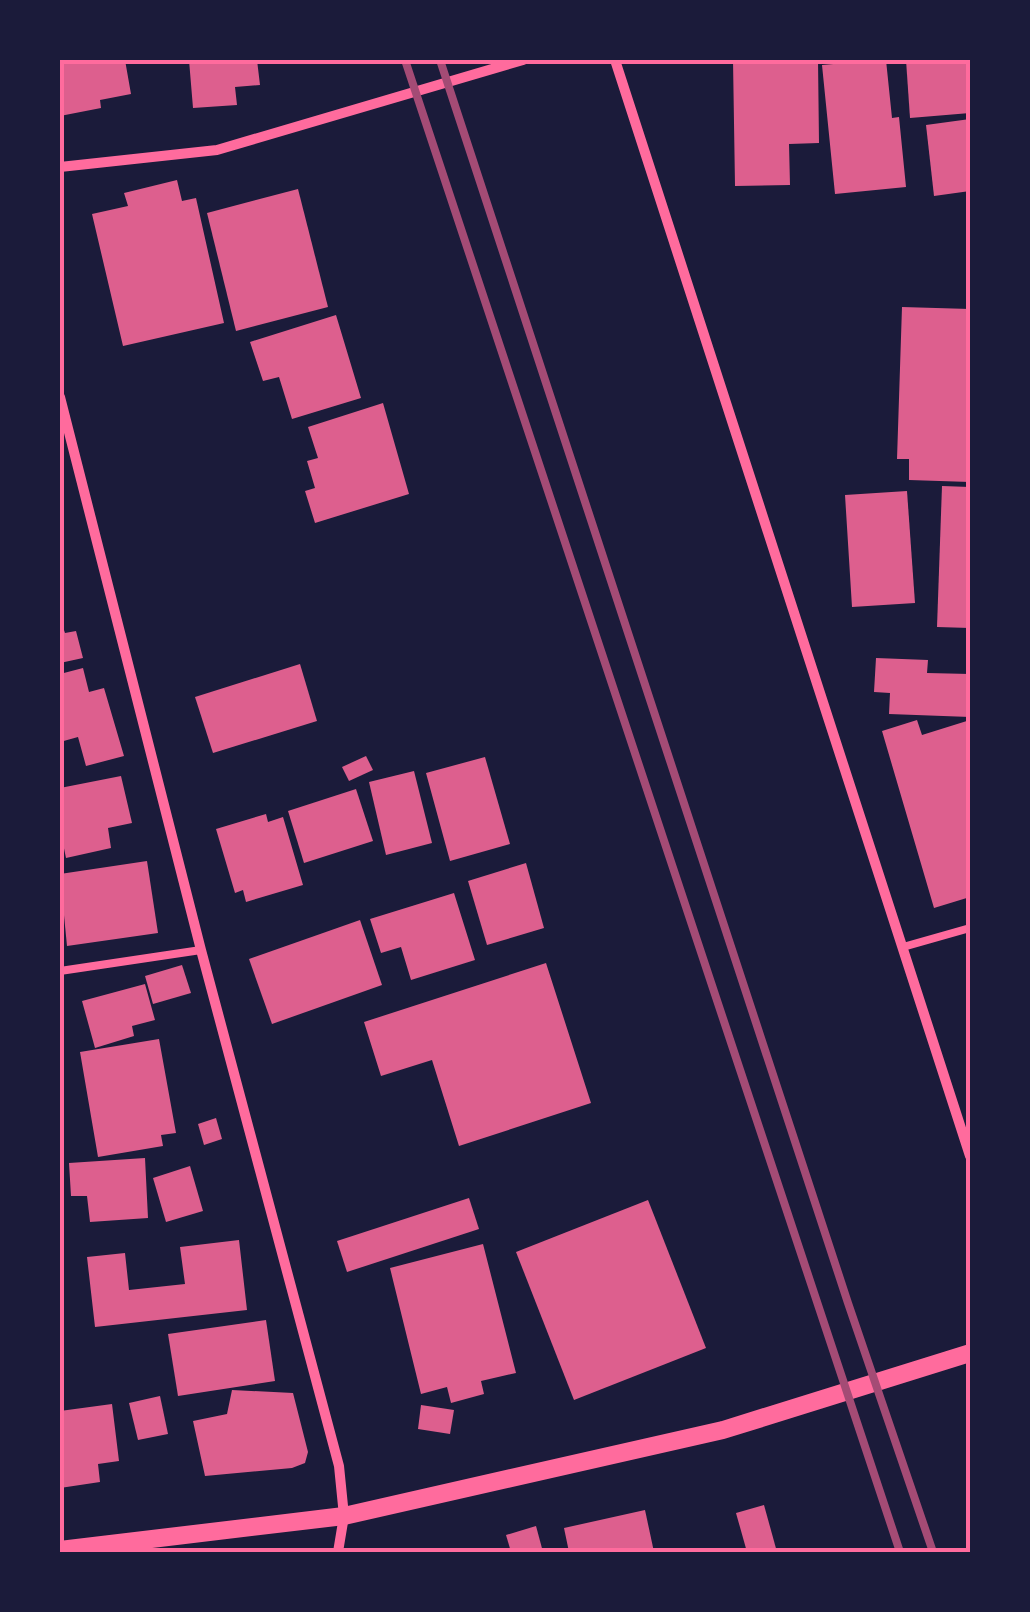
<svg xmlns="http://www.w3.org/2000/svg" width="1030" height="1612" viewBox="0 0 1030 1612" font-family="'DM Sans',sans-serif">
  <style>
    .building { fill: #dd5f8e }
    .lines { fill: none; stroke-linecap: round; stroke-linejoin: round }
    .service { stroke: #ff6b9d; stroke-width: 8 }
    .minor { stroke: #ff6b9d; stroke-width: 10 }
    .tertiary { stroke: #ff6b9d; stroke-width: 18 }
    .rail { stroke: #a44b75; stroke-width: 8 }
    .neatline { fill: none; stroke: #ff6b9d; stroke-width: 4 }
  </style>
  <rect width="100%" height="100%" fill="#1b1b3a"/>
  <g class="building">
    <path d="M 60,60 L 125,60 L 131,94 L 100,100 L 101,108 L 60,116 Z"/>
    <path d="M 189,60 L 257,60 L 260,85 L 235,87 L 237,105 L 193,108 Z"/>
    <path d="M 733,60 L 818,60 L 819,143 L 789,144 L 790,185 L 735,186 Z"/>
    <path d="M 878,60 L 886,60 L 892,118 L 899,117 L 906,187 L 835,194 L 822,65 Z"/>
    <path d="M 906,60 L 970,60 L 970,113 L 910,118 Z"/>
    <path d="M 970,119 L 970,191 L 934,196 L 926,125 Z"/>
    <path d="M 177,180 L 182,201 L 196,198 L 224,323 L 123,346 L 92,214 L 128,206 L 124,193 Z"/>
    <path d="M 298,189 L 328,307 L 236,331 L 207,213 Z"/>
    <path d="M 902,307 L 970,309 L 970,482 L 909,480 L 909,459 L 897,459 Z"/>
    <path d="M 336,315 L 361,398 L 292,419 L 279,377 L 263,381 L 250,342 Z"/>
    <path d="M 383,403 L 409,494 L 315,523 L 305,491 L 315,488 L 307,461 L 318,458 L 308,427 Z"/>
    <path d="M 942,486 L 970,487 L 970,628 L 937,627 Z"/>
    <path d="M 907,491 L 915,603 L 852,607 L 845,495 Z"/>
    <path d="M 60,618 L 65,633 L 76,631 L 83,658 L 60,663 Z"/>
    <path d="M 876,658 L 928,660 L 927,673 L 970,674 L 970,717 L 889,714 L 890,693 L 874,692 Z"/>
    <path d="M 300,664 L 317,721 L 213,753 L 195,697 Z"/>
    <path d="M 83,668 L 89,692 L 104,688 L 124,756 L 86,766 L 78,737 L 60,742 L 60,674 Z"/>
    <path d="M 917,720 L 922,735 L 970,720 L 970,897 L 934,908 L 882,731 Z"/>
    <path d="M 366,756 L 373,770 L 349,781 L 342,767 Z"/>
    <path d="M 485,757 L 510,844 L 450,861 L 426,773 Z"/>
    <path d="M 414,771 L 432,843 L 386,855 L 369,782 Z"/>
    <path d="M 121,776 L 132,823 L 108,828 L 111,848 L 66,858 L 60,829 L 60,788 Z"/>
    <path d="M 356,789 L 373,841 L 304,863 L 288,811 Z"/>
    <path d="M 266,814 L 268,822 L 283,817 L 303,885 L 246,902 L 243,890 L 235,893 L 216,829 Z"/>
    <path d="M 147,861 L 158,933 L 67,946 L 60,874 Z"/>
    <path d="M 526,863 L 544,928 L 487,945 L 468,881 Z"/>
    <path d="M 454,893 L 475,960 L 411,980 L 401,947 L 381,953 L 370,919 Z"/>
    <path d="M 360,920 L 382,985 L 272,1024 L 249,959 Z"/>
    <path d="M 546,963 L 591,1103 L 459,1146 L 432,1060 L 381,1076 L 364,1022 Z"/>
    <path d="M 182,965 L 191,993 L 153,1004 L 145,976 Z"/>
    <path d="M 145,984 L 155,1020 L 132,1026 L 134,1036 L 95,1048 L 82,1001 Z"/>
    <path d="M 159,1039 L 176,1133 L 161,1135 L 163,1146 L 98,1157 L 80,1052 Z"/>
    <path d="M 216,1118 L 222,1139 L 204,1145 L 198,1124 Z"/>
    <path d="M 145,1158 L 148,1218 L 90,1222 L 87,1196 L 71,1196 L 69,1163 Z"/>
    <path d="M 190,1166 L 203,1211 L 166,1222 L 153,1178 Z"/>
    <path d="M 469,1198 L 479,1229 L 347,1272 L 337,1241 Z"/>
    <path d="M 648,1200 L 706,1348 L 574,1400 L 516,1252 Z"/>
    <path d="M 239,1240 L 247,1310 L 95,1327 L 87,1257 L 125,1253 L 129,1290 L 185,1284 L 180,1247 Z"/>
    <path d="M 483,1244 L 516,1373 L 481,1381 L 484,1394 L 451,1403 L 447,1387 L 421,1394 L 390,1268 Z"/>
    <path d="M 266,1320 L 275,1381 L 178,1396 L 168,1334 Z"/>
    <path d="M 232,1390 L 293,1393 L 308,1452 L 305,1463 L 292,1468 L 205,1476 L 193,1421 L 227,1414 Z"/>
    <path d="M 160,1396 L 168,1434 L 138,1440 L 129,1403 Z"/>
    <path d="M 112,1404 L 119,1461 L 98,1464 L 100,1482 L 60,1488 L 60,1411 Z"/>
    <path d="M 421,1405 L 454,1410 L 450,1434 L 418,1429 Z"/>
    <path d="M 764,1505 L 777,1552 L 747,1552 L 736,1513 Z"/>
    <path d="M 645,1510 L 654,1552 L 569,1552 L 564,1528 Z"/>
    <path d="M 536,1526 L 543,1552 L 511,1552 L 506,1535 Z"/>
  </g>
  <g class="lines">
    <g class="service">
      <path d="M 903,947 L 970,928"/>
      <path d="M 60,971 L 201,950"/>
    </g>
    <g class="minor">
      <path d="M 615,60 L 970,1156"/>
      <path d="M 60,167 L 217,150 L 523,60"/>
      <path d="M 60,397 L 201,950 L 339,1466 L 344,1516 L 338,1552"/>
    </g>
    <path class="tertiary" d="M 60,1550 L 344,1516 L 723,1430 L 970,1353"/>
    <g class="rail">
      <path d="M 405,60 L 900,1552"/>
      <path d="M 440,60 L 848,1303 L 933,1552"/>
    </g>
  </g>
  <rect width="1030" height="1612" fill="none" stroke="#1b1b3a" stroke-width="125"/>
  <rect x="62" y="62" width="906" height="1488" class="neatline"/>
</svg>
